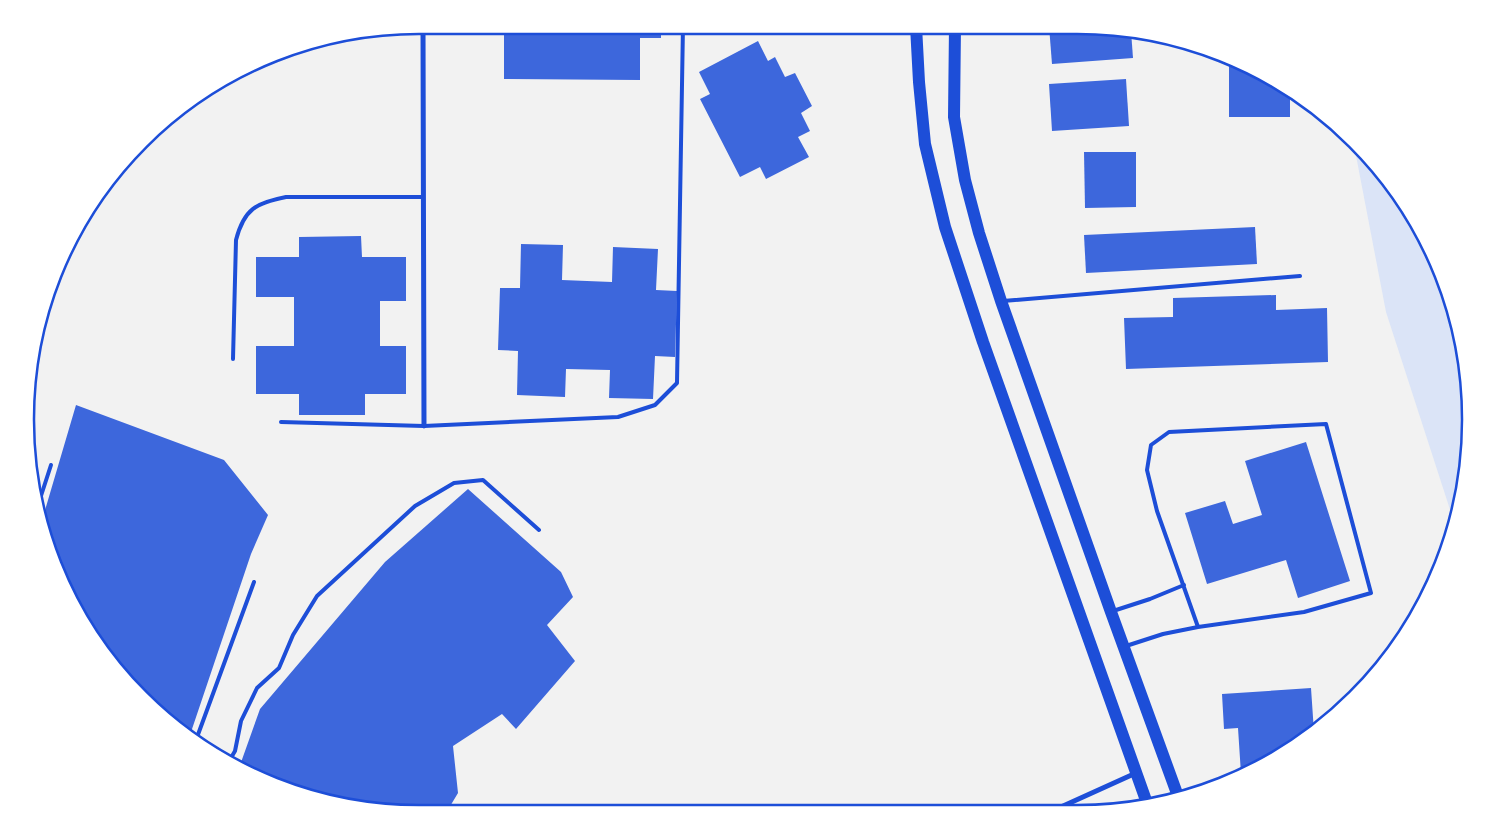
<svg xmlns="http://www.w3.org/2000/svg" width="1496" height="839" viewBox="0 0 1496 839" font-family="Ubuntu,sans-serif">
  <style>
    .green { fill: #dbe4f7 }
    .building { fill: #3d67dc }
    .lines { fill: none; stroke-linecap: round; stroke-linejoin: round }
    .service { stroke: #1d4ed8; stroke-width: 4 }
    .minor { stroke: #1d4ed8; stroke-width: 5 }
    .primary { stroke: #1d4ed8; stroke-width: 12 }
    .rim { fill: none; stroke: #1d4ed8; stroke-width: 2.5 }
  </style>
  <rect width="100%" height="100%" fill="#f2f2f2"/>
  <path class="green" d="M 1353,140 L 1390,180 L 1430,245 L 1458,318 L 1470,394 L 1468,471 L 1455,525 L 1386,312 Z"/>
  <g class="building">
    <path d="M 485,25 L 661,25 L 661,38 L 640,38 L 640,80 L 504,79 L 504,34 L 485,34 Z"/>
    <path d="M 1049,26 L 1102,26 L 1131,31 L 1133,58 L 1052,64 Z"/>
    <path d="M 758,41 L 768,61 L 775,57 L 785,77 L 795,73 L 812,106 L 801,113 L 810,131 L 798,137 L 809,157 L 766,179 L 760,167 L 740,177 L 700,99 L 710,94 L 699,72 Z"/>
    <path d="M 1229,61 L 1234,61 L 1274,78 L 1290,89 L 1290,117 L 1229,117 Z"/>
    <path d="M 1126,79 L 1129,126 L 1052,131 L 1049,84 Z"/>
    <path d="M 1084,152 L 1136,152 L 1136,207 L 1085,208 Z"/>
    <path d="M 1255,227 L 1257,264 L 1086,273 L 1084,235 Z"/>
    <path d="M 361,236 L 362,257 L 406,257 L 406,301 L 380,301 L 380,346 L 406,346 L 406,394 L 365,394 L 365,415 L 299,415 L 299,394 L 256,394 L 256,346 L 294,346 L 294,297 L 256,297 L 256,257 L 299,257 L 299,237 Z"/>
    <path d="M 521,244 L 563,245 L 562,280 L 612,282 L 613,247 L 658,249 L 656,290 L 677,291 L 675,357 L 655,356 L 653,399 L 609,398 L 610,370 L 566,369 L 565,397 L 517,395 L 518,351 L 498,350 L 500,288 L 520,288 Z"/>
    <path d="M 1276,295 L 1276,310 L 1327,308 L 1328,362 L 1126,369 L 1124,318 L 1173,317 L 1173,298 Z"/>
    <path d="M 76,405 L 224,460 L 268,515 L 251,554 L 190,735 L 123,679 L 55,570 L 43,517 Z"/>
    <path d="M 1306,442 L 1350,581 L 1298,598 L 1286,560 L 1207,584 L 1185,513 L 1225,501 L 1233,524 L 1262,515 L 1245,461 Z"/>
    <path d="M 468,489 L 561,572 L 573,597 L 547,625 L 575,661 L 516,729 L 502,714 L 453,746 L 458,793 L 446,813 L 394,813 L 317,800 L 239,768 L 260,709 L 385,562 Z"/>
    <path d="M 1311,688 L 1314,732 L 1295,748 L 1241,774 L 1238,728 L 1224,729 L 1222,694 Z"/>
  </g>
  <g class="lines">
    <g class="service">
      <path d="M 1003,301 L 1300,276"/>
      <path d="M 233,359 L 236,240 C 244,209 256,203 286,197 L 423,197"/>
      <path d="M 281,422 L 424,426 L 618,417 L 655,405 L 677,383 L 683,25"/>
      <path d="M 39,502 L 51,465"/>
      <path d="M 1113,611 L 1150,599 L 1184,585"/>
      <path d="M 1126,646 L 1163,634 L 1198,627 L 1304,612 L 1371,593 L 1326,424 L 1169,432 L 1151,445 L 1147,470 L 1157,511 L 1198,627"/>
      <path d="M 196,740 L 254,582"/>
      <path d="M 228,763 L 235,751 L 241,721 L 257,688 L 279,668 L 293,635 L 317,596 L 415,506 L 454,483 L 483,480 L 539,530"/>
    </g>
    <g class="minor">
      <path d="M 423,25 L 424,426"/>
      <path d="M 1052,811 L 1136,773"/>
    </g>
    <g class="primary">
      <path d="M 916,26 L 919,82 L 925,144 L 945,227 L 983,342 L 1148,806"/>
      <path d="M 955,26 L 954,117 L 965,180 L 979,233 L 1001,301 L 1111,612 L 1179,799"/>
    </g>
  </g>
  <path d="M0 0H1496V839H0ZM419 34H1077A385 385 0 0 1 1462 419V420A385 385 0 0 1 1077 805H419A385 385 0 0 1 34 420V419A385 385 0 0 1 419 34Z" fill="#fff" fill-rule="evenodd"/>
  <path class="rim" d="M419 34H1077A385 385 0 0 1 1462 419V420A385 385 0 0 1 1077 805H419A385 385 0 0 1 34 420V419A385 385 0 0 1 419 34Z"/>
</svg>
